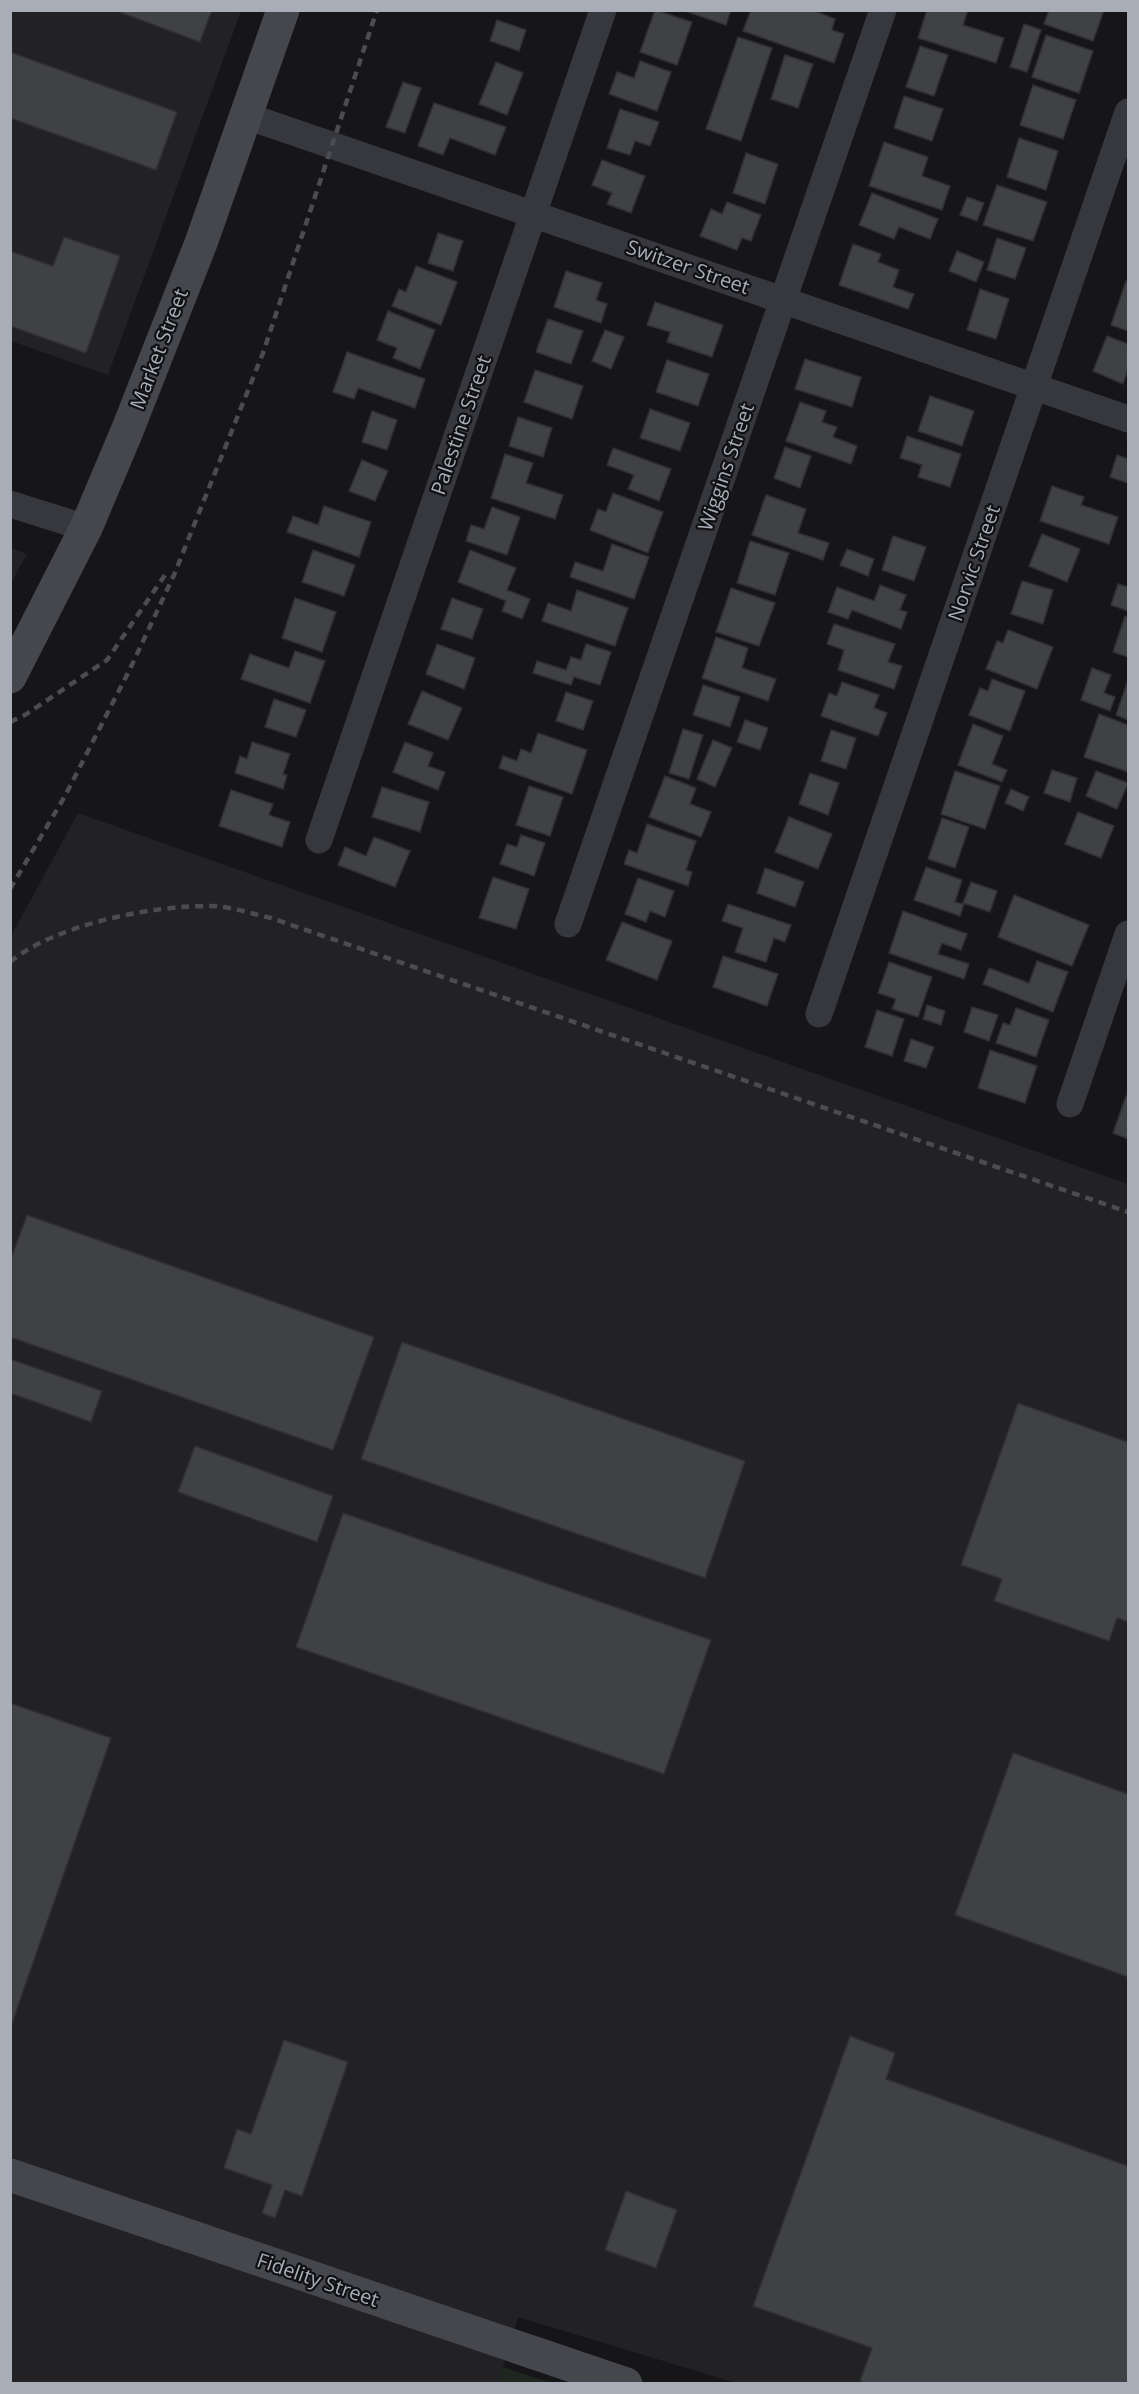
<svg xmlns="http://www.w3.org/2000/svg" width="1139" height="2394" viewBox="0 0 1139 2394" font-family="'Open Sans',sans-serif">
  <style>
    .built { fill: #222225 }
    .green { fill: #1e261f }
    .building { fill: #404145; stroke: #303034; stroke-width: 1.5 }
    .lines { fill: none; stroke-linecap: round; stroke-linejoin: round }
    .street { stroke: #37383d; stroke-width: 27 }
    .secondary { stroke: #45474d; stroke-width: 33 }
    .rail { stroke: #4a4c52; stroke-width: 4.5; stroke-dasharray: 8 6; stroke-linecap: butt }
    .labels { text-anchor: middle; stroke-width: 4.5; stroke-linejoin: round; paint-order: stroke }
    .street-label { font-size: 20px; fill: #a8adb8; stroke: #111113 }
  </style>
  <rect width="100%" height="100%" fill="#161618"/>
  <g class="built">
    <path d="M 11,11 L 241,11 L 108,375 L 11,341 Z"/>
    <path d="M 11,548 L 27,554 L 11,583 L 10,548 Z"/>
    <path d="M 78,813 L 1128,1184 L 1128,2383 L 736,2383 L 518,2317 L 498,2383 L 11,2384 L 10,938 Z"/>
  </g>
  <path class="green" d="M 503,2367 L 552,2383 L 498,2383 Z"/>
  <g class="building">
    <path d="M 114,10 L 212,10 L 200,42 Z"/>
    <path d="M 655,10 L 692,22 L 677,65 L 640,52 Z"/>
    <path d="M 682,10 L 731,10 L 726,25 Z"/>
    <path d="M 751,10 L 812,10 L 835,19 L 832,30 L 844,34 L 834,63 L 743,31 Z"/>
    <path d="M 927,10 L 968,10 L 963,25 L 1004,38 L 996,63 L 918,38 Z"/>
    <path d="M 1049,10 L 1104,10 L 1093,41 L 1044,24 Z"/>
    <path d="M 497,20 L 526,30 L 519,51 L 490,41 Z"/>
    <path d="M 1024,24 L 1041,30 L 1027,72 L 1010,67 Z"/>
    <path d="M 1046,35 L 1093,51 L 1079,93 L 1032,77 Z"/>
    <path d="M 738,37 L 772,48 L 741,141 L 706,129 Z"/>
    <path d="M 920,46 L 948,55 L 934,96 L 906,87 Z"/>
    <path d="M 10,52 L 177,112 L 156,170 L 10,118 Z"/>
    <path d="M 785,55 L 813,64 L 798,108 L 771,99 Z"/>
    <path d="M 640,61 L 671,72 L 657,111 L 609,94 L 617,72 L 634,78 Z"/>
    <path d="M 496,62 L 523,73 L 507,115 L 479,104 Z"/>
    <path d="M 403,82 L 421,88 L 405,133 L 386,127 Z"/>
    <path d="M 1033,85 L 1076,100 L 1063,139 L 1020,125 Z"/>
    <path d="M 904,96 L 943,109 L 932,141 L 894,128 Z"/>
    <path d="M 434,103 L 506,127 L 495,155 L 450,138 L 443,155 L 418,146 Z"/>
    <path d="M 620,109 L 659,122 L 650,146 L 635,141 L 630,155 L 607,148 Z"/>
    <path d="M 1019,138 L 1058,151 L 1046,190 L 1007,177 Z"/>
    <path d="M 884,142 L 928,157 L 922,176 L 950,186 L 942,210 L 869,186 Z"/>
    <path d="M 746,153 L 778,164 L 765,204 L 733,193 Z"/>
    <path d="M 602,160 L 645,176 L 631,213 L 607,204 L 612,193 L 592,185 Z"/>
    <path d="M 997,185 L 1047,202 L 1033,241 L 983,225 Z"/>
    <path d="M 872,193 L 938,219 L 930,239 L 899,227 L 894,239 L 859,225 Z"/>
    <path d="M 967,197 L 984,203 L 977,221 L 960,215 Z"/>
    <path d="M 727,202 L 761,215 L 751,241 L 742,238 L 737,250 L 700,236 L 711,209 L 722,214 Z"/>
    <path d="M 438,233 L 463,241 L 453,271 L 428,263 Z"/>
    <path d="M 64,237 L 120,256 L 86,353 L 10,326 L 10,251 L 53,266 Z"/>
    <path d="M 997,238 L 1026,248 L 1015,279 L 987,270 Z"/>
    <path d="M 853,244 L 881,254 L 878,262 L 899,270 L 893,287 L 914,294 L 908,309 L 839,285 Z"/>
    <path d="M 957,251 L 984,262 L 976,282 L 949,271 Z"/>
    <path d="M 416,266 L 457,282 L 441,325 L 392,306 L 399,289 L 406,292 Z"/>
    <path d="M 566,271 L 602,283 L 596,300 L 607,304 L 601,323 L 554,307 Z"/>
    <path d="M 1126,281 L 1128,282 L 1128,331 L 1111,325 Z"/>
    <path d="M 980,289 L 1009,299 L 996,339 L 967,330 Z"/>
    <path d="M 655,302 L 723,325 L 712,357 L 667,342 L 670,332 L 647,325 Z"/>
    <path d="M 388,311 L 435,330 L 420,369 L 393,358 L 397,348 L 377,340 Z"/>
    <path d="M 548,319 L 583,331 L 571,364 L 536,352 Z"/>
    <path d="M 605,330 L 624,337 L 611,369 L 592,361 Z"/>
    <path d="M 1107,336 L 1128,344 L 1128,369 L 1123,384 L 1093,371 Z"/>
    <path d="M 347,352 L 425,379 L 415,408 L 358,388 L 354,399 L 333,392 Z"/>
    <path d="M 805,359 L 861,377 L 852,407 L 795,389 Z"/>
    <path d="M 667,360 L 709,374 L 698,406 L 656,392 Z"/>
    <path d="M 535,370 L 583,386 L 572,419 L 524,402 Z"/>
    <path d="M 930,396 L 974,411 L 962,446 L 918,431 Z"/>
    <path d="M 800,402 L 826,411 L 822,422 L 837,427 L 833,437 L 857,446 L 851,464 L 786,441 Z"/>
    <path d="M 650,409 L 690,423 L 680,451 L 640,438 Z"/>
    <path d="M 372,411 L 397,420 L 387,450 L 362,442 Z"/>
    <path d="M 518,417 L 552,428 L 543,457 L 509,446 Z"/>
    <path d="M 907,436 L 961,454 L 950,487 L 918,477 L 922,465 L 900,458 Z"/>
    <path d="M 785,447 L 811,456 L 800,488 L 774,478 Z"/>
    <path d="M 613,448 L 671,469 L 659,501 L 628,489 L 634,475 L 607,465 Z"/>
    <path d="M 505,454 L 533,463 L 526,483 L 563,495 L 555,519 L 491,498 Z"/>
    <path d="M 1117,455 L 1128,459 L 1128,483 L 1110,477 Z"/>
    <path d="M 362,460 L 388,471 L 375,501 L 349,491 Z"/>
    <path d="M 1052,486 L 1084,497 L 1081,505 L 1118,517 L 1109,544 L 1040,521 Z"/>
    <path d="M 613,493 L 663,512 L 648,553 L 590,530 L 598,509 L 606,512 Z"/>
    <path d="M 766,495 L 806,509 L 798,533 L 829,543 L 823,560 L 752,535 Z"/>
    <path d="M 324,506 L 371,522 L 359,557 L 287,532 L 293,516 L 318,525 Z"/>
    <path d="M 492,507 L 520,517 L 507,555 L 466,541 L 471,525 L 484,529 Z"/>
    <path d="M 1042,534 L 1080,549 L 1067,582 L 1029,566 Z"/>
    <path d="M 893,536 L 926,547 L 914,581 L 882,570 Z"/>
    <path d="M 750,541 L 789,553 L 775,595 L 737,583 Z"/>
    <path d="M 612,544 L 649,557 L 634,599 L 570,577 L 575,562 L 603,571 Z"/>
    <path d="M 847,549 L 874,559 L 868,576 L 840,565 Z"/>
    <path d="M 313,550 L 355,565 L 344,596 L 302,582 Z"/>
    <path d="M 470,550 L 516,568 L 507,590 L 530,599 L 522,619 L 502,611 L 506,601 L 458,582 Z"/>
    <path d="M 1022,581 L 1053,590 L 1043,624 L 1011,614 Z"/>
    <path d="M 1118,584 L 1128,587 L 1128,611 L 1111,605 Z"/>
    <path d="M 880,585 L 906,595 L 900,610 L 907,612 L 901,629 L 852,610 L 848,619 L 828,612 L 837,587 L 874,601 Z"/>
    <path d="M 731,588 L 775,603 L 759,646 L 716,632 Z"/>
    <path d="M 577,590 L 628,608 L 615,646 L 542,621 L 548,603 L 571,611 Z"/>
    <path d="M 295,598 L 336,612 L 322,652 L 282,638 Z"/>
    <path d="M 452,598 L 483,609 L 472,639 L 441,629 Z"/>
    <path d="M 1125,616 L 1128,618 L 1128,657 L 1113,652 Z"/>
    <path d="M 834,624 L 895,644 L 888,662 L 902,666 L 894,689 L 838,670 L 844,650 L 827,644 Z"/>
    <path d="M 1008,630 L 1053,647 L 1037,689 L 986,669 L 997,641 L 1003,643 Z"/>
    <path d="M 716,637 L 748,648 L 742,668 L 776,679 L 768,701 L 702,678 Z"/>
    <path d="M 437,644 L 475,658 L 464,689 L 426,674 Z"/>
    <path d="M 586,644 L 611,652 L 600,685 L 574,677 L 571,685 L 533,673 L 537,661 L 566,670 L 571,657 L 581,660 Z"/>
    <path d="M 295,651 L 325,661 L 310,703 L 241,679 L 250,654 L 289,668 Z"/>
    <path d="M 1092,668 L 1111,675 L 1104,693 L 1115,697 L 1110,711 L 1081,700 Z"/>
    <path d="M 992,679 L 1025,691 L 1010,731 L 969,715 L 980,688 L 988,691 Z"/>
    <path d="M 1128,680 L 1128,720 L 1116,715 Z"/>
    <path d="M 842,682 L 879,695 L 874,708 L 887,713 L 878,736 L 821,716 L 829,693 L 837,696 Z"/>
    <path d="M 703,685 L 740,697 L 730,727 L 693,715 Z"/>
    <path d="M 422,691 L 462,708 L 448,740 L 408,724 Z"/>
    <path d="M 566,692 L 593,701 L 583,730 L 556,721 Z"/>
    <path d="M 274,699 L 306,710 L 296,737 L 265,727 Z"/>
    <path d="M 1099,714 L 1128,725 L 1128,772 L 1084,757 Z"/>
    <path d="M 745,720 L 768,728 L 760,750 L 737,742 Z"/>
    <path d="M 973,724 L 1003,736 L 992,764 L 1007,770 L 1002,782 L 958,765 Z"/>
    <path d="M 683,729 L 703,735 L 689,779 L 669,773 Z"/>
    <path d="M 831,730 L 856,738 L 846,769 L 821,761 Z"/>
    <path d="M 538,733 L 587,750 L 572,794 L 499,768 L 503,756 L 517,761 L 521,749 L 531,753 Z"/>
    <path d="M 713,740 L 732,748 L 715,787 L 697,779 Z"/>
    <path d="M 252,742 L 290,754 L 283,774 L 287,775 L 283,789 L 235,773 L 240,756 L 247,759 Z"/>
    <path d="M 405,742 L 433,753 L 428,766 L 445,772 L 438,790 L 393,772 Z"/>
    <path d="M 1052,770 L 1077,778 L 1070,802 L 1044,793 Z"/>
    <path d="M 955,771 L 1000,786 L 985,829 L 941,814 Z"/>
    <path d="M 1096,771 L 1128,783 L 1117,809 L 1086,796 Z"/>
    <path d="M 810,773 L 839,783 L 828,815 L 799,804 Z"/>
    <path d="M 665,776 L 696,788 L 690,804 L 711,812 L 701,837 L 649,817 Z"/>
    <path d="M 529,786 L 563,797 L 550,836 L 516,825 Z"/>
    <path d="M 382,787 L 429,802 L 420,832 L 372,817 Z"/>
    <path d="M 1011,789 L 1029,797 L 1023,811 L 1005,803 Z"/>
    <path d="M 231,790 L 273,804 L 269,815 L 290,822 L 282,847 L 219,826 Z"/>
    <path d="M 1078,812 L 1114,826 L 1101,858 L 1065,844 Z"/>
    <path d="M 789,817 L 832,834 L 818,869 L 775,852 Z"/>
    <path d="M 942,818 L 969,827 L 955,868 L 928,859 Z"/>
    <path d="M 647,824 L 696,841 L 686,870 L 692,872 L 688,886 L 624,864 L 629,850 L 637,853 Z"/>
    <path d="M 521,835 L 545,843 L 534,876 L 500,864 L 507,844 L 517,847 Z"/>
    <path d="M 374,837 L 410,851 L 395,887 L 338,865 L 345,847 L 366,856 Z"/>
    <path d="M 926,867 L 962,880 L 955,902 L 964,904 L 960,916 L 914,900 Z"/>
    <path d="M 765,868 L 804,882 L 795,907 L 757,893 Z"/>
    <path d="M 493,877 L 529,889 L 516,929 L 479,918 Z"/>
    <path d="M 638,878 L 674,891 L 665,917 L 650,911 L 646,922 L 625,914 Z"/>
    <path d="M 971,882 L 997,891 L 990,912 L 963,903 Z"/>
    <path d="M 1014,895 L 1089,925 L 1072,966 L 998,937 Z"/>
    <path d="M 728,904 L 791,925 L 785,942 L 774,938 L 766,962 L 735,952 L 743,928 L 722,921 Z"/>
    <path d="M 903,911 L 967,934 L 961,950 L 942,943 L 938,954 L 969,964 L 964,979 L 889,953 Z"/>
    <path d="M 622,922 L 672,941 L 657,980 L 606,960 Z"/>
    <path d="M 723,956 L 778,974 L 767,1006 L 713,987 Z"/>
    <path d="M 1037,961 L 1068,972 L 1053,1012 L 983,984 L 989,968 L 1029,983 Z"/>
    <path d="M 889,962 L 932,977 L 918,1017 L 892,1009 L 896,999 L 878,993 Z"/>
    <path d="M 927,1005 L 945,1011 L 941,1025 L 923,1019 Z"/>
    <path d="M 972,1007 L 998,1015 L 989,1041 L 964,1032 Z"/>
    <path d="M 1016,1008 L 1049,1020 L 1036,1057 L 996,1043 L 1003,1023 L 1010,1025 Z"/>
    <path d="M 877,1010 L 904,1019 L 892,1056 L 865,1047 Z"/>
    <path d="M 911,1039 L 934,1047 L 926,1068 L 904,1061 Z"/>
    <path d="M 990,1050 L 1037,1066 L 1025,1103 L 978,1088 Z"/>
    <path d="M 1126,1096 L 1128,1097 L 1128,1139 L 1113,1133 Z"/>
    <path d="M 27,1215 L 374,1337 L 333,1450 L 10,1337 L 10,1261 Z"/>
    <path d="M 402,1342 L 745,1461 L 705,1578 L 361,1459 Z"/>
    <path d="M 10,1359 L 102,1391 L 91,1422 L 10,1393 Z"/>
    <path d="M 1018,1403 L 1128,1442 L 1128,1622 L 1117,1618 L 1109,1641 L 994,1601 L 1002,1579 L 961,1565 Z"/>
    <path d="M 195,1446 L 333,1496 L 317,1542 L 178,1492 Z"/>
    <path d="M 343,1513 L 711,1640 L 664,1774 L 296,1647 Z"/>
    <path d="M 10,1703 L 111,1738 L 10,2029 Z"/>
    <path d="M 1013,1753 L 1128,1794 L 1128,1977 L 955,1915 Z"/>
    <path d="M 850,2036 L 895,2053 L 886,2079 L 1128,2166 L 1128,2384 L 866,2384 L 860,2381 L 872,2348 L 753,2306 Z"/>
    <path d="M 284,2040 L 348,2062 L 302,2196 L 285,2190 L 275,2218 L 262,2213 L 272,2185 L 224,2168 L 237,2129 L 251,2134 Z"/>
    <path d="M 626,2191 L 677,2210 L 656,2268 L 605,2250 Z"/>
  </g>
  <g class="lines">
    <g class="street">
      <path d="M 247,116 L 1128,419"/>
      <path d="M 10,504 L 86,528"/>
      <path d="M 319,840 L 603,10"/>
      <path d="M 568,924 L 883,10"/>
      <path d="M 819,1014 L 1128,112"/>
      <path d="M 1070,1104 L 1128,934"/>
    </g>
    <g class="secondary">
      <path d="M 10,677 L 86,528 L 127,431 L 201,243 L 283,10"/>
      <path d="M 10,2175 L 626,2384"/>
    </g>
    <g class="rail">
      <path d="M 10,722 L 25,715 L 107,660 L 165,575"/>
      <path d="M 10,889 L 65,796 L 130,669 L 174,575 L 263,353 L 377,10"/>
      <path d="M 10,962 C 56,924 154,905 212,906 C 232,907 253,914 271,918 L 1128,1212"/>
    </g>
  </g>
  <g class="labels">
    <g class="street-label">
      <text transform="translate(688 267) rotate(19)" y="7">Switzer Street</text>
      <text transform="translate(159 349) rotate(-69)" y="7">Market Street</text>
      <text transform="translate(461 425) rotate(-71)" y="7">Palestine Street</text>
      <text transform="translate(726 467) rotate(-71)" y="7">Wiggins Street</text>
      <text transform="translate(974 563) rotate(-71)" y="7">Norvic Street</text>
      <text transform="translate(318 2280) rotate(19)" y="7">Fidelity Street</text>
    </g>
  </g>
  <rect width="1139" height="2394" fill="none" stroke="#a8adb8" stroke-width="24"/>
</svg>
